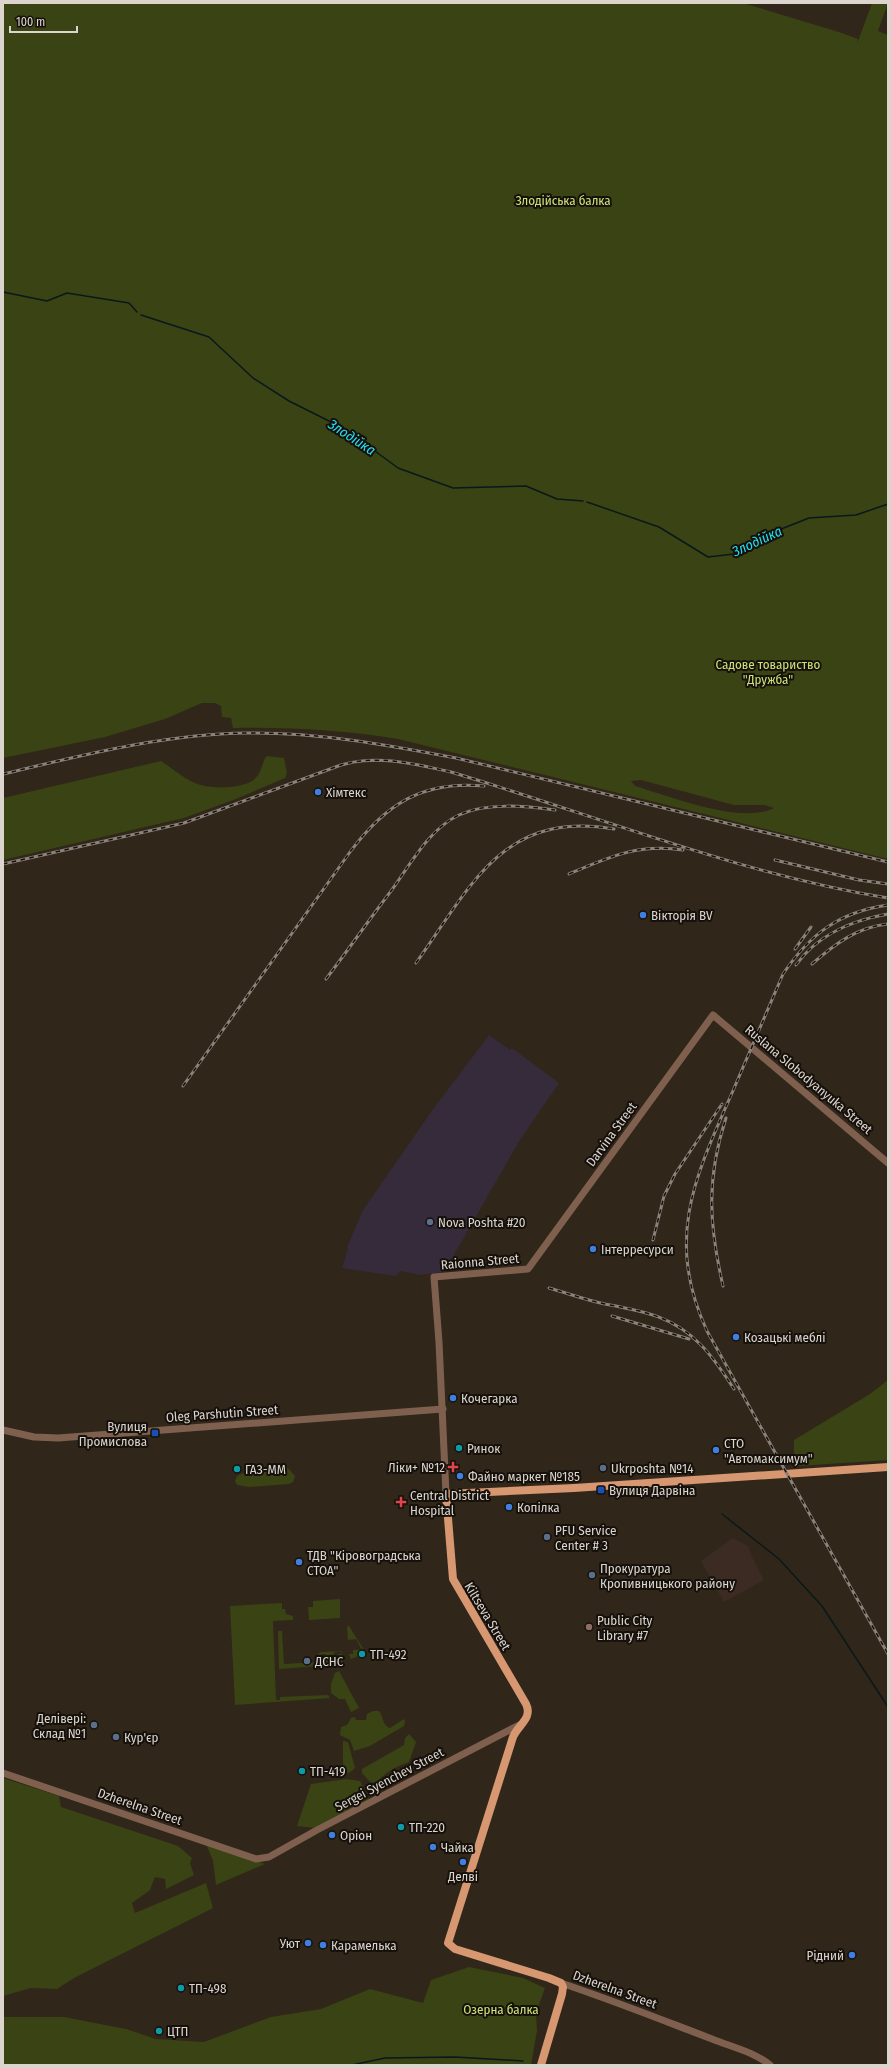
<svg xmlns="http://www.w3.org/2000/svg" width="891" height="2068" viewBox="0 0 891 2068" font-family="'Fira Sans Condensed',sans-serif">
  <style>
    .commercial { fill: #362b3a }
    .education { fill: #3c2b22 }
    .green { fill: #3a4313; fill-rule: evenodd }
    .lines { fill: none; stroke-linecap: round; stroke-linejoin: round }
    .stream { stroke: #09191b; stroke-width: 1.5 }
    .minor { stroke: #7f604e; stroke-width: 7 }
    .major { stroke: #d69771; stroke-width: 8 }
    .rail-casing { stroke: #8b8279; stroke-width: 3 }
    .rail { stroke: #15100b; stroke-width: 1.5; stroke-dasharray: 4.5; stroke-linecap: butt }
    .shop-dot { fill: #3f7fe0; stroke: #15100b; stroke-width: 1.5 }
    .service-dot { fill: #5c6f8a; stroke: #15100b; stroke-width: 1.5 }
    .transit-dot { fill: #1a4fb4; stroke: #15100b; stroke-width: 1.5 }
    .culture-dot { fill: #0f9aa8; stroke: #15100b; stroke-width: 1.5 }
    .health-dot { fill: #e0444e; stroke: #15100b; stroke-width: 1.5 }
    .education-dot { fill: #8d6e63; stroke: #15100b; stroke-width: 1.5 }
    .labels { text-anchor: middle; stroke-width: 4; stroke-linejoin: round; paint-order: stroke }
    .park-label { font-size: 13px; fill: #cde375; stroke: #15100b }
    .poi-label { font-size: 13px; fill: #dcd5cd; stroke: #15100b; text-anchor: start }
    .street-label { font-size: 13px; fill: #dcd5cd; stroke: #15100b }
    .water-label { font-size: 14px; font-style: italic; fill: #21e0f4; stroke: #15100b }
  </style>
  <rect width="100%" height="100%" fill="#30261a"/>
  <path class="commercial" d="M 489,1035 L 510,1050 L 512,1048 L 559,1083 L 520,1140 L 444,1272 L 421,1275 L 400,1271 L 396,1276 L 342,1268 L 348,1248 L 347,1247 L 363,1210 L 431,1112 Z"/>
  <path class="education" d="M 733,1538 L 748,1546 L 752,1557 L 764,1580 L 724,1602 L 701,1561 Z"/>
  <g class="green">
    <path d="M 3,3 L 743,3 L 842,33 L 858,39 L 857,44 L 872,3 L 888,3 L 878,31 L 888,35 L 888,859 L 398,739 C 343,730 289,727 233,728 L 231,718 L 222,717 L 221,706 L 215,703 L 202,703 L 165,719 L 105,737 L 3,758 ZM 641,780 L 734,805 L 764,805 L 774,808 C 742,825 669,796 635,786 L 631,781 Z"/>
    <path d="M 267,756 L 284,758 L 287,773 L 285,778 L 236,799 L 184,818 L 3,860 L 3,798 L 161,761 C 172,768 183,778 195,783 C 207,789 240,789 252,781 C 263,774 262,759 267,756 Z"/>
    <path d="M 888,1380 L 888,1460 L 798,1466 L 794,1452 L 794,1440 L 870,1394 Z"/>
    <path d="M 272,1464 C 284,1464 288,1467 295,1476 L 293,1482 L 289,1484 L 249,1487 L 237,1485 L 235,1481 L 237,1476 L 243,1473 L 257,1476 Z"/>
    <path d="M 340,1599 L 340,1618 L 309,1620 L 308,1607 L 313,1607 L 313,1601 Z"/>
    <path d="M 282,1603 L 282,1609 L 285,1609 L 286,1614 L 293,1616 L 293,1620 L 273,1621 L 276,1700 L 280,1700 L 280,1697 L 328,1695 L 330,1698 L 235,1705 L 230,1606 Z"/>
    <path d="M 349,1626 L 364,1650 L 360,1653 L 361,1655 L 351,1659 L 349,1654 L 353,1654 L 353,1650 L 362,1650 L 356,1639 L 348,1640 L 347,1627 Z"/>
    <path d="M 278,1631 L 282,1631 L 284,1664 L 319,1662 L 319,1653 L 322,1652 L 342,1651 L 343,1661 L 338,1667 L 337,1664 L 334,1664 L 334,1667 L 328,1667 L 337,1660 L 339,1654 L 342,1654 L 341,1651 L 334,1652 L 334,1654 L 329,1655 L 329,1661 L 326,1664 L 325,1654 L 321,1654 L 321,1663 L 319,1666 L 279,1669 Z"/>
    <path d="M 339,1671 L 359,1708 L 351,1712 L 345,1699 L 339,1699 L 331,1693 L 331,1684 L 335,1673 Z"/>
    <path d="M 373,1711 L 379,1711 C 384,1717 382,1725 390,1728 L 404,1719 L 405,1722 L 404,1726 L 370,1746 L 354,1751 L 350,1740 L 340,1735 L 341,1727 L 347,1725 L 351,1718 L 355,1717 L 356,1720 L 366,1720 L 367,1714 Z"/>
    <path d="M 409,1734 L 416,1742 L 409,1762 C 395,1767 386,1772 376,1783 L 370,1782 L 362,1773 L 362,1769 L 404,1745 L 405,1738 Z"/>
    <path d="M 343,1741 L 348,1742 L 355,1768 L 349,1773 L 346,1772 L 343,1768 Z"/>
    <path d="M 3,1778 L 59,1796 L 61,1807 L 178,1846 L 192,1858 L 190,1863 L 194,1875 L 166,1889 L 165,1879 L 155,1877 L 150,1890 L 132,1903 L 135,1913 L 206,1883 L 213,1908 L 74,1978 L 57,1989 L 31,1988 L 3,1996 Z"/>
    <path d="M 346,1779 L 360,1781 L 369,1799 L 316,1828 L 297,1826 L 311,1784 Z"/>
    <path d="M 206,1844 L 265,1864 L 216,1885 L 213,1861 Z"/>
    <path d="M 469,1967 L 523,1978 L 545,1988 L 536,2013 L 537,2031 L 531,2065 L 3,2065 L 3,2017 L 64,2017 L 126,2029 L 156,2039 L 204,2042 L 271,2017 L 321,2009 L 370,1989 L 423,2003 L 431,1980 Z"/>
  </g>
  <g class="lines">
    <g class="stream">
      <path d="M 3,292 L 47,301 L 67,293 L 129,303 L 137,312"/>
      <path d="M 141,315 L 209,337 L 253,378 L 289,401 L 345,429 L 398,468 L 453,488 L 526,486 L 557,499 L 583,501"/>
      <path d="M 587,502 L 659,527 L 708,557 L 734,554 L 761,537 L 809,518 L 856,515 L 888,504"/>
      <path d="M 722,1514 L 779,1559 L 822,1606 L 888,1707"/>
      <path d="M 352,2065 L 385,2058 L 455,2057 L 523,2061"/>
    </g>
    <g class="minor">
      <path d="M 3,1430 L 34,1437 L 58,1438 L 443,1409"/>
      <path d="M 446,1494 L 439,1342 L 434,1277 L 528,1269 L 713,1015 L 888,1163"/>
      <path d="M 3,1773 L 256,1859 L 269,1857 L 317,1830 L 521,1724"/>
      <path d="M 561,1983 C 612,2000 662,2020 712,2039 C 732,2047 754,2052 770,2065"/>
    </g>
    <path class="major" d="M 541,2065 L 562,1994 L 563,1987 L 561,1983 L 549,1978 L 455,1949 L 448,1943 L 513,1737 C 518,1725 533,1718 526,1704 L 453,1579 L 446,1494 L 574,1488 L 888,1467"/>
    <defs>
      <g id="rail">
        <path d="M 3,774 C 83,755 164,734 247,733 C 317,732 387,745 456,758 L 888,862"/>
        <path d="M 775,860 L 859,880 L 888,884"/>
        <path d="M 3,864 L 184,823 L 341,765 C 378,754 415,764 451,772 C 595,815 739,874 888,898"/>
        <path d="M 569,874 C 609,857 639,843 683,850"/>
        <path d="M 888,905 C 839,912 810,934 783,974 C 766,1014 749,1054 732,1093 C 694,1179 665,1239 707,1331 L 888,1654"/>
        <path d="M 795,949 L 811,927"/>
        <path d="M 416,963 C 471,886 503,810 614,829"/>
        <path d="M 812,964 C 835,944 857,927 888,924"/>
        <path d="M 796,965 C 817,935 853,920 888,914"/>
        <path d="M 326,979 C 348,950 369,920 391,891 C 410,865 429,829 459,815 C 487,802 526,806 555,810"/>
        <path d="M 183,1086 L 350,852 C 385,805 422,780 484,786"/>
        <path d="M 653,1240 L 664,1196 L 675,1174 L 722,1104"/>
        <path d="M 723,1286 C 709,1225 706,1179 726,1118"/>
        <path d="M 549,1288 C 567,1293 586,1300 605,1304 C 643,1311 673,1316 701,1345 C 714,1358 724,1374 734,1389"/>
        <path d="M 612,1316 L 689,1339"/>
      </g>
    </defs>
    <use href="#rail" class="rail-casing"/>
    <use href="#rail" class="rail"/>
  </g>
  <g class="shop-dot">
    <circle cx="318" cy="792" r="4"/>
    <circle cx="643" cy="915" r="4"/>
    <circle cx="593" cy="1249" r="4"/>
    <circle cx="736" cy="1337" r="4"/>
    <circle cx="453" cy="1398" r="4"/>
    <circle cx="716" cy="1450" r="4"/>
    <circle cx="460" cy="1476" r="4"/>
    <circle cx="509" cy="1507" r="4"/>
    <circle cx="299" cy="1562" r="4"/>
    <circle cx="332" cy="1835" r="4"/>
    <circle cx="433" cy="1847" r="4"/>
    <circle cx="463" cy="1862" r="4"/>
    <circle cx="308" cy="1943" r="4"/>
    <circle cx="323" cy="1945" r="4"/>
    <circle cx="852" cy="1955" r="4"/>
  </g>
  <g class="service-dot">
    <circle cx="430" cy="1222" r="4"/>
    <circle cx="603" cy="1468" r="4"/>
    <circle cx="547" cy="1537" r="4"/>
    <circle cx="592" cy="1575" r="4"/>
    <circle cx="307" cy="1661" r="4"/>
    <circle cx="94" cy="1725" r="4"/>
    <circle cx="116" cy="1737" r="4"/>
  </g>
  <g class="transit-dot">
    <rect x="151" y="1429" width="8" height="8" rx="2"/>
    <rect x="597" y="1486" width="8" height="8" rx="2"/>
  </g>
  <g class="culture-dot">
    <circle cx="459" cy="1448" r="4"/>
    <circle cx="237" cy="1469" r="4"/>
    <circle cx="362" cy="1654" r="4"/>
    <circle cx="302" cy="1771" r="4"/>
    <circle cx="401" cy="1827" r="4"/>
    <circle cx="181" cy="1988" r="4"/>
    <circle cx="159" cy="2031" r="4"/>
  </g>
  <g class="health-dot">
    <path d="M451 1461h4v4h4v4h-4v4h-4v-4h-4v-4h4z"/>
    <path d="M399 1496h4v4h4v4h-4v4h-4v-4h-4v-4h4z"/>
  </g>
  <circle class="education-dot" cx="589" cy="1627" r="4"/>
  <g class="labels">
    <g class="park-label">
      <text x="563" y="205">Злодійська балка</text>
      <text x="768" y="669">Садове товариство<tspan x="768" dy="15">"Дружба"</tspan></text>
      <text x="501" y="2014">Озерна балка</text>
    </g>
    <g class="poi-label">
      <text x="326" y="797">Хімтекс</text>
      <text x="651" y="920">Вікторія BV</text>
      <text x="438" y="1227">Nova Poshta #20</text>
      <text x="601" y="1254">Інтерресурси</text>
      <text x="744" y="1342">Козацькі меблі</text>
      <text x="461" y="1403">Кочегарка</text>
      <text x="147" y="1431" text-anchor="end">Вулиця<tspan x="147" dy="15">Промислова</tspan></text>
      <text x="724" y="1448">СТО<tspan x="724" dy="15">"Автомаксимум"</tspan></text>
      <text x="467" y="1453">Ринок</text>
      <text x="445" y="1472" text-anchor="end">Ліки+ №12</text>
      <text x="611" y="1473">Ukrposhta №14</text>
      <text x="245" y="1474">ГАЗ-ММ</text>
      <text x="468" y="1481">Файно маркет №185</text>
      <text x="609" y="1495">Вулиця Дарвіна</text>
      <text x="410" y="1500">Central District<tspan x="410" dy="15">Hospital</tspan></text>
      <text x="517" y="1512">Копілка</text>
      <text x="555" y="1535">PFU Service<tspan x="555" dy="15">Center # 3</tspan></text>
      <text x="307" y="1560">ТДВ "Кіровоградська<tspan x="307" dy="15">СТОА"</tspan></text>
      <text x="600" y="1573">Прокуратура<tspan x="600" dy="15">Кропивницького району</tspan></text>
      <text x="597" y="1625">Public City<tspan x="597" dy="15">Library #7</tspan></text>
      <text x="370" y="1659">ТП-492</text>
      <text x="315" y="1666">ДСНС</text>
      <text x="86" y="1723" text-anchor="end">Делівері:<tspan x="86" dy="15">Склад №1</tspan></text>
      <text x="124" y="1742">Кур'єр</text>
      <text x="310" y="1776">ТП-419</text>
      <text x="409" y="1832">ТП-220</text>
      <text x="340" y="1840">Оріон</text>
      <text x="441" y="1852">Чайка</text>
      <text x="463" y="1881" text-anchor="middle">Делві</text>
      <text x="300" y="1948" text-anchor="end">Уют</text>
      <text x="331" y="1950">Карамелька</text>
      <text x="844" y="1960" text-anchor="end">Рідний</text>
      <text x="189" y="1993">ТП-498</text>
      <text x="167" y="2036">ЦТП</text>
    </g>
    <g class="street-label">
      <text transform="translate(809 1079) rotate(40)" y="5">Ruslana Slobodyanyuka Street</text>
      <text transform="translate(611 1134) rotate(-54)" y="5">Darvina Street</text>
      <text transform="translate(480 1261) rotate(-5)" y="5">Raionna Street</text>
      <text transform="translate(222 1413) rotate(-4)" y="5">Oleg Parshutin Street</text>
      <text transform="translate(488 1616) rotate(59)" y="5">Kiltseva Street</text>
      <text transform="translate(389 1779) rotate(-28)" y="5">Sergei Syenchev Street</text>
      <text transform="translate(140 1806) rotate(19)" y="5">Dzherelna Street</text>
      <text transform="translate(615 1989) rotate(20)" y="5">Dzherelna Street</text>
    </g>
    <g class="water-label">
      <text transform="translate(352 437) rotate(33)" y="5">Злодійка</text>
      <text transform="translate(757 541) rotate(-25)" y="5">Злодійка</text>
    </g>
  </g>
  <rect width="891" height="2068" fill="none" stroke="#dcd5cd" stroke-width="8"/>
  <path d="M10 26v6h67v-6" fill="none" stroke="#dcd5cd" stroke-width="2"/>
  <text x="16" y="26" font-size="12" fill="#dcd5cd" stroke="#15100b" stroke-width="3" paint-order="stroke">100 m</text>
</svg>
